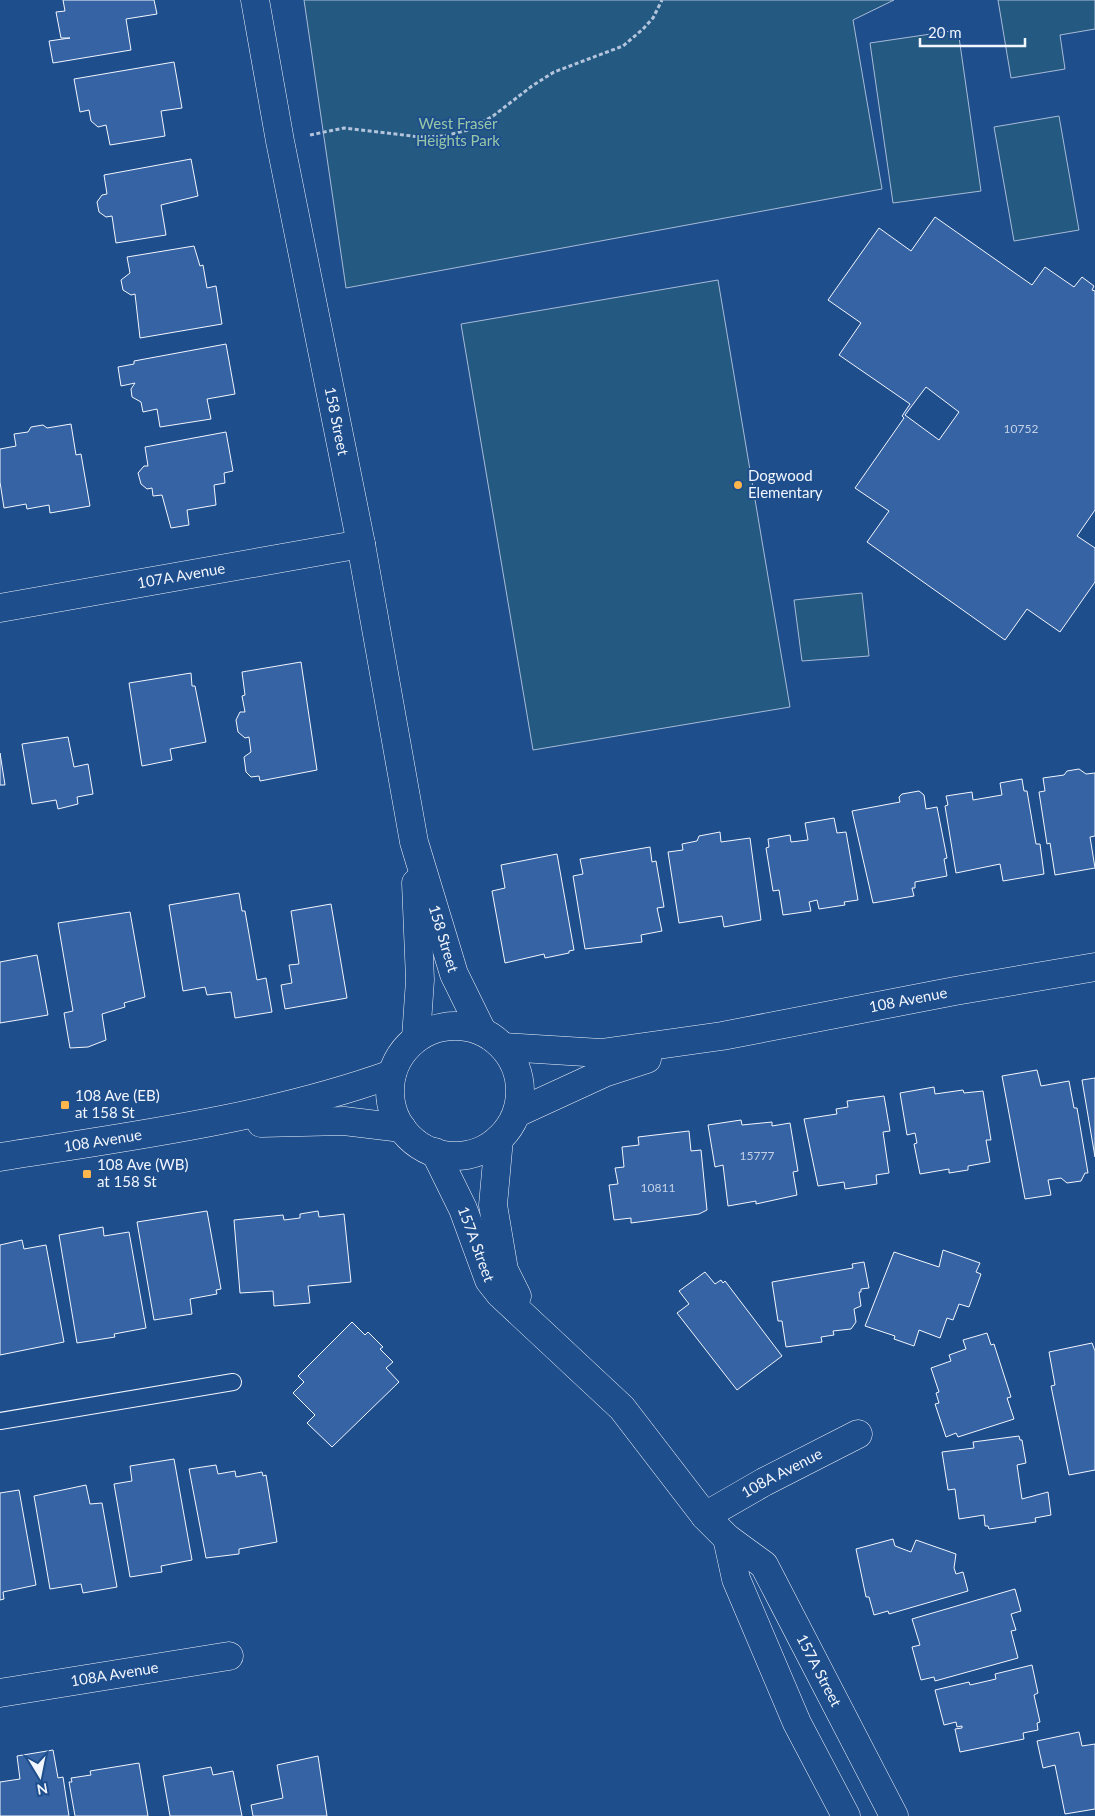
<svg xmlns="http://www.w3.org/2000/svg" width="1095" height="1816" viewBox="0 0 1095 1816" font-family="Lato,sans-serif">
  <style>
    .green { fill: #245a82; stroke: #a8bbd7 }
    .building { fill: #3563a3; stroke: #f2f6ff; fill-rule: evenodd }
    .lines { fill: none; stroke-linecap: round; stroke-linejoin: round }
    .lane-casing { stroke: #f2f6ff; stroke-width: 18 }
    .street-casing { stroke: #f2f6ff; stroke-width: 29 }
    .secondary-casing { stroke: #f2f6ff; stroke-width: 29 }
    .path { stroke: #b3c4dc; stroke-width: 3; stroke-dasharray: 4 2.5; stroke-linecap: butt }
    .lane { stroke: #1f4e8c; stroke-width: 16 }
    .street { stroke: #1f4e8c; stroke-width: 28 }
    .secondary { stroke: #1f4e8c; stroke-width: 28 }
    .poi-dot { fill: #ffb74d; stroke: #1f4e8c; stroke-width: 2 }
    .labels { text-anchor: middle; stroke-width: 4; stroke-linejoin: round; paint-order: stroke }
    .number-label { font-size: 12px; fill: #c3d1e8 }
    .park-label { font-size: 15px; fill: #97c8a6; stroke: #1f4e8c }
    .street-label { font-size: 15px; fill: #f2f6ff; stroke: #1f4e8c }
    .poi-label { font-size: 15px; fill: #f2f6ff; stroke: #1f4e8c; text-anchor: start }
  </style>
  <rect width="100%" height="100%" fill="#1f4e8c"/>
  <g class="green">
    <path d="M 304,0 L 894,0 L 853,20 L 882,189 L 346,288 Z"/>
    <path d="M 998,0 L 1095,0 L 1095,29 L 1060,35 L 1065,69 L 1011,78 Z"/>
    <path d="M 958,30 L 981,191 L 893,203 L 870,43 Z"/>
    <path d="M 1059,116 L 1079,230 L 1014,241 L 994,127 Z"/>
    <path d="M 718,280 L 790,707 L 533,750 L 461,324 Z"/>
    <path d="M 862,593 L 869,656 L 802,661 L 794,600 Z"/>
  </g>
  <g class="building">
    <path d="M 63,0 L 154,0 L 157,14 L 126,19 L 131,50 L 53,63 L 49,41 L 70,38 L 61,38 L 56,12 L 65,11 Z"/>
    <path d="M 174,62 L 182,108 L 161,111 L 165,136 L 110,145 L 106,125 L 98,127 L 91,121 L 89,110 L 80,112 L 74,79 Z"/>
    <path d="M 191,159 L 198,196 L 161,205 L 166,235 L 116,243 L 112,216 L 106,217 L 99,212 L 97,202 L 102,195 L 107,194 L 104,175 Z"/>
    <path d="M 935,217 L 1032,285 L 1045,267 L 1074,287 L 1082,277 L 1094,286 L 1092,290 L 1095,291 L 1095,510 L 1077,536 L 1095,548 L 1095,582 L 1060,632 L 1027,609 L 1005,640 L 867,542 L 889,511 L 855,488 L 904,418 L 902,416 L 910,404 L 839,355 L 861,323 L 828,300 L 879,228 L 911,251 ZM 926,387 L 959,412 L 939,440 L 905,415 Z"/>
    <path d="M 194,246 L 200,266 L 203,265 L 207,288 L 216,286 L 222,324 L 140,338 L 135,294 L 131,295 L 123,290 L 121,280 L 130,273 L 127,257 Z"/>
    <path d="M 226,344 L 235,394 L 207,399 L 211,419 L 160,427 L 157,409 L 143,412 L 141,402 L 132,397 L 131,389 L 135,383 L 121,386 L 118,367 L 134,364 L 134,361 Z"/>
    <path d="M 71,424 L 76,455 L 81,454 L 90,506 L 50,513 L 49,505 L 27,509 L 26,504 L 4,508 L 0,482 L 0,449 L 16,446 L 14,434 L 28,432 L 31,427 L 43,425 L 47,428 Z"/>
    <path d="M 226,432 L 233,471 L 224,473 L 225,483 L 214,485 L 216,505 L 187,510 L 189,525 L 171,528 L 162,495 L 153,496 L 152,488 L 147,489 L 141,484 L 138,473 L 144,466 L 148,466 L 145,447 Z"/>
    <path d="M 301,662 L 317,770 L 260,781 L 259,776 L 251,777 L 246,772 L 244,757 L 251,752 L 249,737 L 245,738 L 238,732 L 236,720 L 240,712 L 245,712 L 242,696 L 245,695 L 242,672 Z"/>
    <path d="M 191,673 L 192,686 L 195,686 L 206,742 L 170,749 L 172,760 L 142,766 L 129,683 Z"/>
    <path d="M 68,737 L 74,767 L 88,764 L 93,794 L 77,797 L 78,804 L 58,809 L 56,800 L 32,804 L 22,744 Z"/>
    <path d="M 0,753 L 5,785 L 0,785 Z"/>
    <path d="M 1079,769 L 1086,774 L 1095,773 L 1095,836 L 1090,837 L 1095,868 L 1055,875 L 1050,843 L 1047,844 L 1039,792 L 1045,791 L 1043,778 L 1064,775 L 1067,771 Z"/>
    <path d="M 1022,779 L 1024,791 L 1027,791 L 1036,844 L 1040,844 L 1044,874 L 1003,881 L 1000,864 L 956,873 L 945,806 L 948,805 L 946,796 L 972,792 L 973,800 L 1002,795 L 1000,783 Z"/>
    <path d="M 919,791 L 924,795 L 926,809 L 937,807 L 947,858 L 944,859 L 947,876 L 915,882 L 915,888 L 912,888 L 914,896 L 873,903 L 852,811 L 900,802 L 899,797 L 902,794 Z"/>
    <path d="M 834,818 L 837,833 L 846,832 L 858,900 L 844,902 L 845,905 L 819,909 L 817,900 L 809,902 L 811,911 L 783,915 L 779,890 L 773,891 L 766,848 L 769,847 L 768,839 L 790,835 L 791,842 L 808,840 L 805,823 Z"/>
    <path d="M 720,832 L 721,842 L 750,838 L 761,920 L 724,927 L 722,916 L 679,923 L 668,852 L 683,850 L 682,844 L 697,841 L 699,836 Z"/>
    <path d="M 650,847 L 652,862 L 656,861 L 664,907 L 657,908 L 662,931 L 641,935 L 642,942 L 585,949 L 573,876 L 583,874 L 580,859 Z"/>
    <path d="M 557,854 L 574,950 L 569,951 L 569,953 L 545,958 L 544,954 L 505,963 L 492,891 L 505,888 L 501,865 Z"/>
    <path d="M 239,893 L 242,911 L 245,911 L 257,980 L 266,978 L 272,1012 L 235,1018 L 231,992 L 207,995 L 205,987 L 183,991 L 169,905 Z"/>
    <path d="M 331,904 L 347,998 L 285,1009 L 281,985 L 292,983 L 289,965 L 299,964 L 291,911 Z"/>
    <path d="M 130,912 L 145,997 L 124,1003 L 125,1007 L 102,1014 L 106,1040 L 88,1047 L 70,1048 L 64,1013 L 73,1011 L 58,923 Z"/>
    <path d="M 37,955 L 48,1015 L 0,1023 L 0,962 Z"/>
    <path d="M 1037,1070 L 1041,1086 L 1069,1081 L 1074,1108 L 1077,1108 L 1088,1173 L 1085,1173 L 1081,1181 L 1067,1183 L 1061,1178 L 1048,1180 L 1051,1195 L 1025,1199 L 1002,1076 Z"/>
    <path d="M 1095,1078 L 1095,1157 L 1082,1080 Z"/>
    <path d="M 934,1087 L 935,1094 L 963,1090 L 964,1093 L 983,1091 L 991,1140 L 986,1140 L 990,1162 L 968,1166 L 968,1170 L 949,1173 L 949,1169 L 920,1174 L 914,1144 L 917,1143 L 915,1133 L 907,1135 L 900,1093 Z"/>
    <path d="M 884,1096 L 890,1131 L 883,1132 L 889,1173 L 876,1175 L 877,1184 L 845,1189 L 844,1182 L 818,1186 L 804,1119 L 837,1114 L 836,1109 L 848,1107 L 847,1101 Z"/>
    <path d="M 741,1120 L 742,1125 L 772,1122 L 772,1126 L 790,1123 L 798,1171 L 793,1172 L 797,1195 L 756,1204 L 756,1201 L 728,1206 L 723,1165 L 715,1167 L 708,1125 Z"/>
    <path d="M 689,1131 L 691,1151 L 701,1150 L 707,1210 L 699,1214 L 631,1223 L 631,1218 L 614,1220 L 609,1185 L 618,1184 L 615,1168 L 624,1167 L 622,1147 L 639,1145 L 638,1137 Z"/>
    <path d="M 207,1211 L 221,1289 L 216,1290 L 217,1294 L 190,1299 L 192,1314 L 154,1320 L 137,1222 Z"/>
    <path d="M 318,1211 L 319,1217 L 344,1214 L 351,1282 L 308,1286 L 310,1303 L 274,1306 L 273,1291 L 240,1293 L 234,1220 L 283,1215 L 284,1220 L 300,1218 L 300,1214 Z"/>
    <path d="M 103,1227 L 104,1236 L 129,1232 L 146,1328 L 114,1334 L 115,1337 L 77,1343 L 59,1235 Z"/>
    <path d="M 22,1240 L 24,1249 L 46,1245 L 64,1342 L 0,1355 L 0,1245 Z"/>
    <path d="M 943,1250 L 980,1263 L 976,1272 L 981,1274 L 969,1307 L 959,1304 L 953,1320 L 947,1318 L 940,1338 L 919,1330 L 914,1346 L 894,1339 L 895,1336 L 865,1326 L 894,1252 L 939,1267 Z"/>
    <path d="M 864,1262 L 869,1288 L 861,1289 L 861,1292 L 859,1292 L 861,1306 L 854,1309 L 856,1322 L 851,1329 L 833,1331 L 834,1335 L 821,1337 L 822,1342 L 786,1347 L 782,1321 L 778,1321 L 772,1282 L 853,1268 L 852,1264 Z"/>
    <path d="M 705,1272 L 715,1284 L 721,1280 L 723,1283 L 725,1281 L 782,1356 L 737,1390 L 677,1313 L 689,1304 L 679,1291 Z"/>
    <path d="M 352,1322 L 365,1335 L 368,1332 L 383,1347 L 380,1349 L 393,1362 L 386,1368 L 399,1382 L 332,1447 L 307,1423 L 315,1415 L 293,1393 L 304,1382 L 298,1376 Z"/>
    <path d="M 987,1333 L 991,1345 L 994,1344 L 1011,1397 L 1007,1398 L 1014,1419 L 958,1437 L 956,1433 L 946,1437 L 935,1404 L 939,1403 L 936,1393 L 939,1392 L 931,1368 L 951,1361 L 949,1355 L 966,1349 L 963,1340 Z"/>
    <path d="M 1092,1343 L 1095,1351 L 1095,1470 L 1069,1475 L 1051,1386 L 1055,1385 L 1049,1352 Z"/>
    <path d="M 1019,1436 L 1020,1440 L 1022,1440 L 1026,1463 L 1017,1465 L 1022,1499 L 1048,1492 L 1051,1515 L 1035,1518 L 1036,1522 L 989,1529 L 988,1526 L 985,1526 L 984,1515 L 959,1519 L 955,1489 L 948,1490 L 942,1452 L 974,1448 L 973,1442 Z"/>
    <path d="M 174,1459 L 192,1560 L 161,1566 L 162,1572 L 130,1577 L 114,1484 L 132,1481 L 130,1466 Z"/>
    <path d="M 216,1465 L 218,1474 L 235,1471 L 236,1477 L 262,1472 L 263,1476 L 266,1475 L 277,1542 L 239,1549 L 239,1554 L 206,1558 L 189,1469 Z"/>
    <path d="M 86,1485 L 90,1504 L 102,1503 L 117,1587 L 83,1593 L 81,1584 L 50,1589 L 34,1496 Z"/>
    <path d="M 19,1490 L 36,1585 L 3,1592 L 4,1599 L 0,1600 L 0,1493 Z"/>
    <path d="M 893,1539 L 895,1546 L 911,1552 L 916,1540 L 956,1554 L 954,1568 L 956,1574 L 963,1572 L 968,1591 L 889,1614 L 888,1611 L 874,1615 L 869,1597 L 866,1597 L 856,1549 Z"/>
    <path d="M 1015,1589 L 1021,1611 L 1011,1614 L 1016,1630 L 1011,1631 L 1018,1658 L 935,1681 L 934,1677 L 921,1680 L 912,1647 L 920,1645 L 912,1619 Z"/>
    <path d="M 1032,1665 L 1038,1693 L 1034,1695 L 1040,1722 L 1037,1723 L 1038,1730 L 1023,1733 L 1024,1739 L 960,1752 L 955,1729 L 962,1728 L 962,1726 L 957,1727 L 956,1722 L 944,1725 L 935,1690 L 969,1682 L 970,1685 L 996,1679 L 995,1674 Z"/>
    <path d="M 1079,1732 L 1082,1746 L 1095,1744 L 1095,1809 L 1065,1814 L 1055,1765 L 1043,1768 L 1037,1741 Z"/>
    <path d="M 53,1750 L 58,1778 L 63,1777 L 69,1816 L 0,1816 L 0,1782 L 20,1779 L 17,1756 Z"/>
    <path d="M 318,1756 L 327,1816 L 253,1816 L 251,1805 L 283,1798 L 277,1765 Z"/>
    <path d="M 139,1763 L 148,1816 L 75,1816 L 69,1782 L 72,1782 L 71,1778 L 91,1775 L 90,1771 Z"/>
    <path d="M 211,1767 L 213,1775 L 233,1771 L 242,1816 L 170,1816 L 163,1776 Z"/>
  </g>
  <g class="lines">
    <defs>
      <path id="lane" d="M 0,1421 L 233,1382"/>
      <g id="street">
        <path id="s1" d="M 255,0 L 280,141 L 361,544 L 414,842 L 454,974 L 482,1031"/>
        <path id="s2" d="M 0,608 L 361,544"/>
        <path d="M 416,883 L 420,980 L 416,1038"/>
        <path id="s3" d="M 705,1516 L 764,1482 L 858,1434"/>
        <path id="s4" d="M 0,1693 L 229,1656"/>
      </g>
      <g id="secondary">
        <circle cx="455" cy="1091" r="65"/>
        <path id="s5" d="M 504,1047 L 601,1053 L 722,1036 L 955,991 L 1095,967"/>
        <path d="M 517,1113 L 604,1073 L 647,1059"/>
        <path d="M 261,1123 L 344,1121 L 402,1128"/>
        <path d="M 499,1139 L 493,1205 L 504,1270 L 517,1296"/>
        <path id="s6" d="M 435,1152 L 463,1209 L 489,1280 L 500,1294 L 622,1408 L 705,1516 L 727,1538 L 764,1565 L 894,1816"/>
        <path id="s7" d="M 0,1157 C 132,1136 266,1119 392,1074"/>
        <path d="M 727,1538 L 736,1579 L 797,1723 L 846,1816"/>
      </g>
    </defs>
    <use href="#lane" class="lane-casing"/>
    <use href="#street" class="street-casing"/>
    <use href="#secondary" class="secondary-casing"/>
    <path class="path" d="M 310,135 L 344,128 L 420,137 L 444,136 L 468,130 L 493,116 L 532,86 L 554,72 L 623,46 L 643,29 L 653,18 L 662,0"/>
    <use href="#lane" class="lane"/>
    <use href="#street" class="street"/>
    <use href="#secondary" class="secondary"/>
  </g>
  <g class="poi-dot">
    <circle cx="738" cy="485" r="5"/>
    <rect x="60" y="1100" width="10" height="10" rx="2.5"/>
    <rect x="82" y="1169" width="10" height="10" rx="2.5"/>
  </g>
  <g class="labels">
    <g class="number-label">
      <text x="1021" y="433">10752</text>
      <text x="757" y="1160">15777</text>
      <text x="658" y="1192">10811</text>
    </g>
    <g class="park-label">
      <text x="458" y="129">West Fraser<tspan x="458" dy="17">Heights Park</tspan></text>
    </g>
    <g class="street-label">
      <text dy="5" stroke="none"><textPath href="#s1" startOffset="429">158 Street</textPath></text>
      <text dy="5" stroke="none"><textPath href="#s2" startOffset="184">107A Avenue</textPath></text>
      <text dy="5" stroke="none"><textPath href="#s1" startOffset="958">158 Street</textPath></text>
      <text dy="5" stroke="none"><textPath href="#s5" startOffset="409">108 Avenue</textPath></text>
      <text dy="5" stroke="none"><textPath href="#s7" startOffset="104">108 Avenue</textPath></text>
      <text dy="5" stroke="none"><textPath href="#s6" startOffset="101">157A Street</textPath></text>
      <text dy="5" stroke="none"><textPath href="#s3" startOffset="88">108A Avenue</textPath></text>
      <text dy="5" stroke="none"><textPath href="#s6" startOffset="656">157A Street</textPath></text>
      <text dy="5" stroke="none"><textPath href="#s4" startOffset="116">108A Avenue</textPath></text>
    </g>
    <g class="poi-label">
      <text x="748" y="481">Dogwood<tspan x="748" dy="17">Elementary</tspan></text>
      <text x="75" y="1101">108 Ave (EB)<tspan x="75" dy="17">at 158 St</tspan></text>
      <text x="97" y="1170">108 Ave (WB)<tspan x="97" dy="17">at 158 St</tspan></text>
    </g>
  </g>
  <g transform="translate(40 1776) rotate(170)" stroke="#1f4e8c" stroke-width="4" paint-order="stroke">
  <path d="M0-4L9 19L0 12L-9 19Z" fill="#f2f6ff"/>
  <text y="-8" font-size="14" font-weight="bold" text-anchor="middle" fill="#f2f6ff">N</text>
  </g>
  <path d="M920 38v8h105v-8" fill="none" stroke="#f2f6ff" stroke-width="2.5"/>
  <text x="928" y="38" font-size="15" fill="#f2f6ff" stroke="#1f4e8c" stroke-width="4" paint-order="stroke">20 m</text>
</svg>
